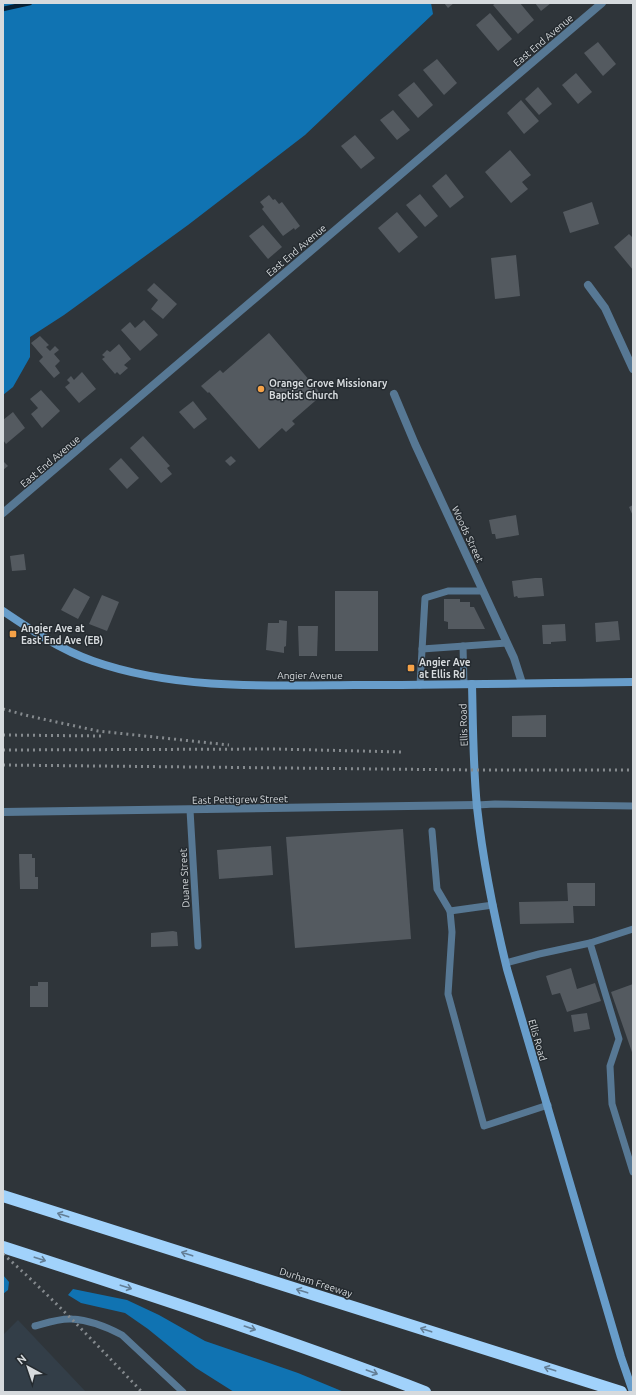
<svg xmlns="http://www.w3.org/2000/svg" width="636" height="1395" viewBox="0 0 636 1395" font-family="Ubuntu,sans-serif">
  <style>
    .built { fill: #333e48 }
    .forest { fill: #1073b2 }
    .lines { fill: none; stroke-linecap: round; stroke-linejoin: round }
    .stream { stroke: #052035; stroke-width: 4.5 }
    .building { fill: #545a60 }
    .service { stroke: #577894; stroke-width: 7 }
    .minor { stroke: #577894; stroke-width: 8 }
    .tertiary { stroke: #577894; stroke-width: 8 }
    .secondary { stroke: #689dca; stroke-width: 8 }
    .motorway { stroke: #a1d2fb; stroke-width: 12 }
    .rail { stroke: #858a8e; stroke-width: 3; stroke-dasharray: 2 4; stroke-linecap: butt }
    .oneway { stroke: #637e96 }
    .poi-dot { fill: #f6a247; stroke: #252b30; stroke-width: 1.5 }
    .labels { text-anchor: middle; stroke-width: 3; stroke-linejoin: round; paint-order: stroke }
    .street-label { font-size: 10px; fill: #d6dadd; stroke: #252b30 }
    .poi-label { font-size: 10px; font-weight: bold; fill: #d6dadd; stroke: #252b30; text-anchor: start }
  </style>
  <rect width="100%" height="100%" fill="#2f353a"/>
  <path class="built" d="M 18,1320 L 86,1392 L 3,1392 L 3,1335 Z"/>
  <g class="forest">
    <path d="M 3,3 L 431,3 L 433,14 L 305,135 L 188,225 L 64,315 L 30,337 L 30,357 L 13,387 L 3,395 Z"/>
    <path d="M 3,1275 L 9,1282 L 8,1290 L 3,1294 Z"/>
    <path d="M 73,1289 L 127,1300 L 159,1315 L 205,1341 L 298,1373 L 344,1392 L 234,1392 L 196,1368 L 148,1329 L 125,1313 L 81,1303 L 68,1295 Z"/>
  </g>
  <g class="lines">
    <path class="stream" d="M 3,9 L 30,3"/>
  </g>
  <g class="building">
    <path d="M 444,3 L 454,3 L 448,8 Z"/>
    <path d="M 496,3 L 520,3 L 534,20 L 518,34 L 493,5 Z"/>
    <path d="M 535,3 L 551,3 L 541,11 Z"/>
    <path d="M 490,13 L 512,39 L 498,51 L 476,25 Z"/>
    <path d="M 598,42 L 616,64 L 603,76 L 584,53 Z"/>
    <path d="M 437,59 L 457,83 L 444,95 L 423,70 Z"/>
    <path d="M 576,73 L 592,92 L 578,104 L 562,85 Z"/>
    <path d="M 414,82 L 433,105 L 418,118 L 398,95 Z"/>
    <path d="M 538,87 L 552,104 L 539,115 L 525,99 Z"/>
    <path d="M 521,100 L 539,121 L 524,134 L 507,113 Z"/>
    <path d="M 393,110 L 410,130 L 397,140 L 380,120 Z"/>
    <path d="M 355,135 L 375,158 L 361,169 L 341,146 Z"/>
    <path d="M 510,150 L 531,175 L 522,182 L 528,189 L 511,203 L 485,172 Z"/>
    <path d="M 446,174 L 464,197 L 450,208 L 432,186 Z"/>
    <path d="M 420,194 L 438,216 L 425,227 L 406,205 Z"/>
    <path d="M 269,195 L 273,200 L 275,199 L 279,204 L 282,202 L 300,226 L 295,230 L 294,228 L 283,236 L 262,209 L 264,207 L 260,202 Z"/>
    <path d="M 592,202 L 599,224 L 570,233 L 563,212 Z"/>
    <path d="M 397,212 L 418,237 L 399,253 L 378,228 Z"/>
    <path d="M 263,225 L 282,247 L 268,259 L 249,236 Z"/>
    <path d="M 629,234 L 633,238 L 633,270 L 614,247 Z"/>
    <path d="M 516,255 L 520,296 L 495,299 L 491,258 Z"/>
    <path d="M 154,283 L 177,304 L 163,319 L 151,309 L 158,300 L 147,290 Z"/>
    <path d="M 144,320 L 158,335 L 140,351 L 121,330 L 130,322 L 135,328 Z"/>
    <path d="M 269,333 L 322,395 L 292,421 L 295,424 L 286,432 L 282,428 L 259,449 L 209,392 L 208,393 L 201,386 L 220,370 L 223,373 Z"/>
    <path d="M 40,336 L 49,345 L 46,347 L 50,351 L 55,346 L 59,350 L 54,354 L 60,361 L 55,366 L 60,373 L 54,378 L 39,361 L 43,357 L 31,343 Z"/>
    <path d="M 119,344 L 131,359 L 124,365 L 128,368 L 120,375 L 117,372 L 115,374 L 102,359 L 105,357 L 102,355 L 107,350 L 110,352 Z"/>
    <path d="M 82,372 L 96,389 L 79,403 L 65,387 L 70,383 L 67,380 L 71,376 L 74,380 Z"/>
    <path d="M 41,390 L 60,411 L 42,428 L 31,414 L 38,408 L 30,399 Z"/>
    <path d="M 193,401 L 207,419 L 194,429 L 179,412 Z"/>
    <path d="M 13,412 L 25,428 L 6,444 L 3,440 L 3,420 Z"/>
    <path d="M 143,436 L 170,466 L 167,468 L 172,474 L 161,483 L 130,448 Z"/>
    <path d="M 231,456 L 236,461 L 230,466 L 225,461 Z"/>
    <path d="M 121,458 L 139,478 L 127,489 L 109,469 Z"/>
    <path d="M 3,461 L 8,466 L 3,470 Z"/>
    <path d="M 633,505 L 633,516 L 629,507 Z"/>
    <path d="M 516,515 L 519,535 L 496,539 L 495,534 L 492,534 L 489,520 Z"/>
    <path d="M 24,554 L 26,570 L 12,571 L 10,556 Z"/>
    <path d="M 535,578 L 542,578 L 544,596 L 518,598 L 517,596 L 514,597 L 512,581 Z"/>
    <path d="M 74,588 L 90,597 L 78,619 L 61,610 Z"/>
    <rect x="335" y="591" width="43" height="60"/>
    <path d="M 102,595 L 119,602 L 107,631 L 89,624 Z"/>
    <path d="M 444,599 L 460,599 L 460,602 L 470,602 L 470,607 L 474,607 L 485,629 L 448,629 L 448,622 L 444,621 Z"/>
    <path d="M 279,620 L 287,621 L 286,646 L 284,647 L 284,653 L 266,650 L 268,623 L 279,623 Z"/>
    <path d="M 618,621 L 620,640 L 596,642 L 595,623 Z"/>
    <path d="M 565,624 L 566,641 L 551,642 L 551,644 L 543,644 L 542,625 Z"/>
    <path d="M 298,626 L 318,626 L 317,656 L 299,656 Z"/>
    <path d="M 546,715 L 546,737 L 512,737 L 512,716 Z"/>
    <path d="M 403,829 L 411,939 L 295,948 L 286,837 Z"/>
    <path d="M 271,846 L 273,875 L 219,879 L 217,850 Z"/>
    <path d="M 19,854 L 32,854 L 32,858 L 35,858 L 35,877 L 38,877 L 38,889 L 20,889 Z"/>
    <path d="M 567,883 L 595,883 L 595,906 L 573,906 L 574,923 L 520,924 L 519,902 L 568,901 Z"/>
    <path d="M 173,931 L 177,932 L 178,946 L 151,947 L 151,933 Z"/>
    <path d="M 571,968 L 577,989 L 595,983 L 601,1001 L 567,1012 L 560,993 L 552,995 L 546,976 Z"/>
    <path d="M 38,982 L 48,982 L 48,1007 L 30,1007 L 30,986 L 38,986 Z"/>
    <path d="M 633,984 L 633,1055 L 611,992 Z"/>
    <path d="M 587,1013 L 590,1029 L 574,1032 L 571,1015 Z"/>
  </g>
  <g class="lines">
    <g class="service">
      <path d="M 463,646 L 464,684"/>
      <path d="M 422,649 L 507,643"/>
      <path d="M 420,685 L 425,598 L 448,591 L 483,591"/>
      <path d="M 477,805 L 495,804 L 633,806"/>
      <path d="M 190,810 L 198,946"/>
      <path d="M 432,831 L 437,889 L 450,911 L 452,932 L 448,994 L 484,1126 L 548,1105"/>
      <path d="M 450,911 L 493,905"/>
      <path d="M 590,943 L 619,1039 L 610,1066 L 612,1104 L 633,1172"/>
      <path d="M 506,963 L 539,954 L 590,943 L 633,929"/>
      <path d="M 35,1326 C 46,1323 60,1318 72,1319 C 89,1320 107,1327 122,1335 L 183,1392"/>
    </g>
    <g class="minor">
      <path d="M 588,285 L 605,308 L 633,369"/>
      <path d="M 394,394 L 415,444 L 514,658 L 522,683"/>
    </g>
    <g class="tertiary">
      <path d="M 3,513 L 602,3"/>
      <path d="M 3,812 L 477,805"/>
    </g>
    <g class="secondary">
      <path d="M 3,611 C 31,630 61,650 93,661 C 175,690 268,686 354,685 C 447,685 540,683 633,682"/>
      <path d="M 472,684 C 473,725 473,766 477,807 C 483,861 494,916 507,969 L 621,1357 L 633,1392"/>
    </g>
    <g class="motorway">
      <path d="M 3,1196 L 621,1392"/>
      <path d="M 3,1247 C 145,1293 286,1339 425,1392"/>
    </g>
    <g class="rail">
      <path d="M 3,709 L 29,716 L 98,731 L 229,745"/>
      <path d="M 3,735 L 102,736"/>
      <path d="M 3,750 L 275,749 L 402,752"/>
      <path d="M 3,765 L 475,770 L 633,770"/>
      <path d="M 3,1254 C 52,1297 97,1345 142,1392"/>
    </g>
  </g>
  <defs><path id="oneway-shaft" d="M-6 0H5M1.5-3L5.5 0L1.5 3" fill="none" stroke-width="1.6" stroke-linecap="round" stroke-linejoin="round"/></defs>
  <g class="oneway">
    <use href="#oneway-shaft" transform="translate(63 1215) rotate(-162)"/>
    <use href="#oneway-shaft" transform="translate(187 1254) rotate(-162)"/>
    <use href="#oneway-shaft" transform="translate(40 1259) rotate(18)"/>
    <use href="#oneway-shaft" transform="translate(126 1287) rotate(18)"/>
    <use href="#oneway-shaft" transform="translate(302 1291) rotate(-162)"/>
    <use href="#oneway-shaft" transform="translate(250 1328) rotate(19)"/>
    <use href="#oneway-shaft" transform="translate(426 1330) rotate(-162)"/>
    <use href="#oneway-shaft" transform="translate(550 1369) rotate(-162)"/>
    <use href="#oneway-shaft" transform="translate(372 1372) rotate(20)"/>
  </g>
  <g class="poi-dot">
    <circle cx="261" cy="389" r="4"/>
    <rect x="9" y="630" width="8" height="8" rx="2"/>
    <rect x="407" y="664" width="8" height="8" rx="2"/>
  </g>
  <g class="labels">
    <g class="street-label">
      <text transform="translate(543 40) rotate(-40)" y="4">East End Avenue</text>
      <text transform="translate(296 250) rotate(-40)" y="4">East End Avenue</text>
      <text transform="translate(50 461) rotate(-40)" y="4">East End Avenue</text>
      <text transform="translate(468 534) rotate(65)" y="4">Woods Street</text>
      <text x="310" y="679">Angier Avenue</text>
      <text transform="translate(463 725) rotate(-92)" y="4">Ellis Road</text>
      <text transform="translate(240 799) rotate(-1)" y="4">East Pettigrew Street</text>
      <text transform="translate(184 878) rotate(-93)" y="4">Duane Street</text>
      <text transform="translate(538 1040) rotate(74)" y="4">Ellis Road</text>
      <text transform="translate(316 1282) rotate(18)" y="4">Durham Freeway</text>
    </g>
    <g class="poi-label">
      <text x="269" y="387">Orange Grove Missionary<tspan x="269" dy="12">Baptist Church</tspan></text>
      <text x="21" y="632">Angier Ave at<tspan x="21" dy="12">East End Ave (EB)</tspan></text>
      <text x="419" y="666">Angier Ave<tspan x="419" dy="12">at Ellis Rd</tspan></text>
    </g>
  </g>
  <rect width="636" height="1395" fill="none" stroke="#d6dadd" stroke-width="8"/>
  <g transform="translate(28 1367) rotate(320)" stroke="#252b30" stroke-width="3" paint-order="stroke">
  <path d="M0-3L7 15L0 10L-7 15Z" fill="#d6dadd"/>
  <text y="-6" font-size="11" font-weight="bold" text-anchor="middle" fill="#d6dadd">N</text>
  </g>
</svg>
